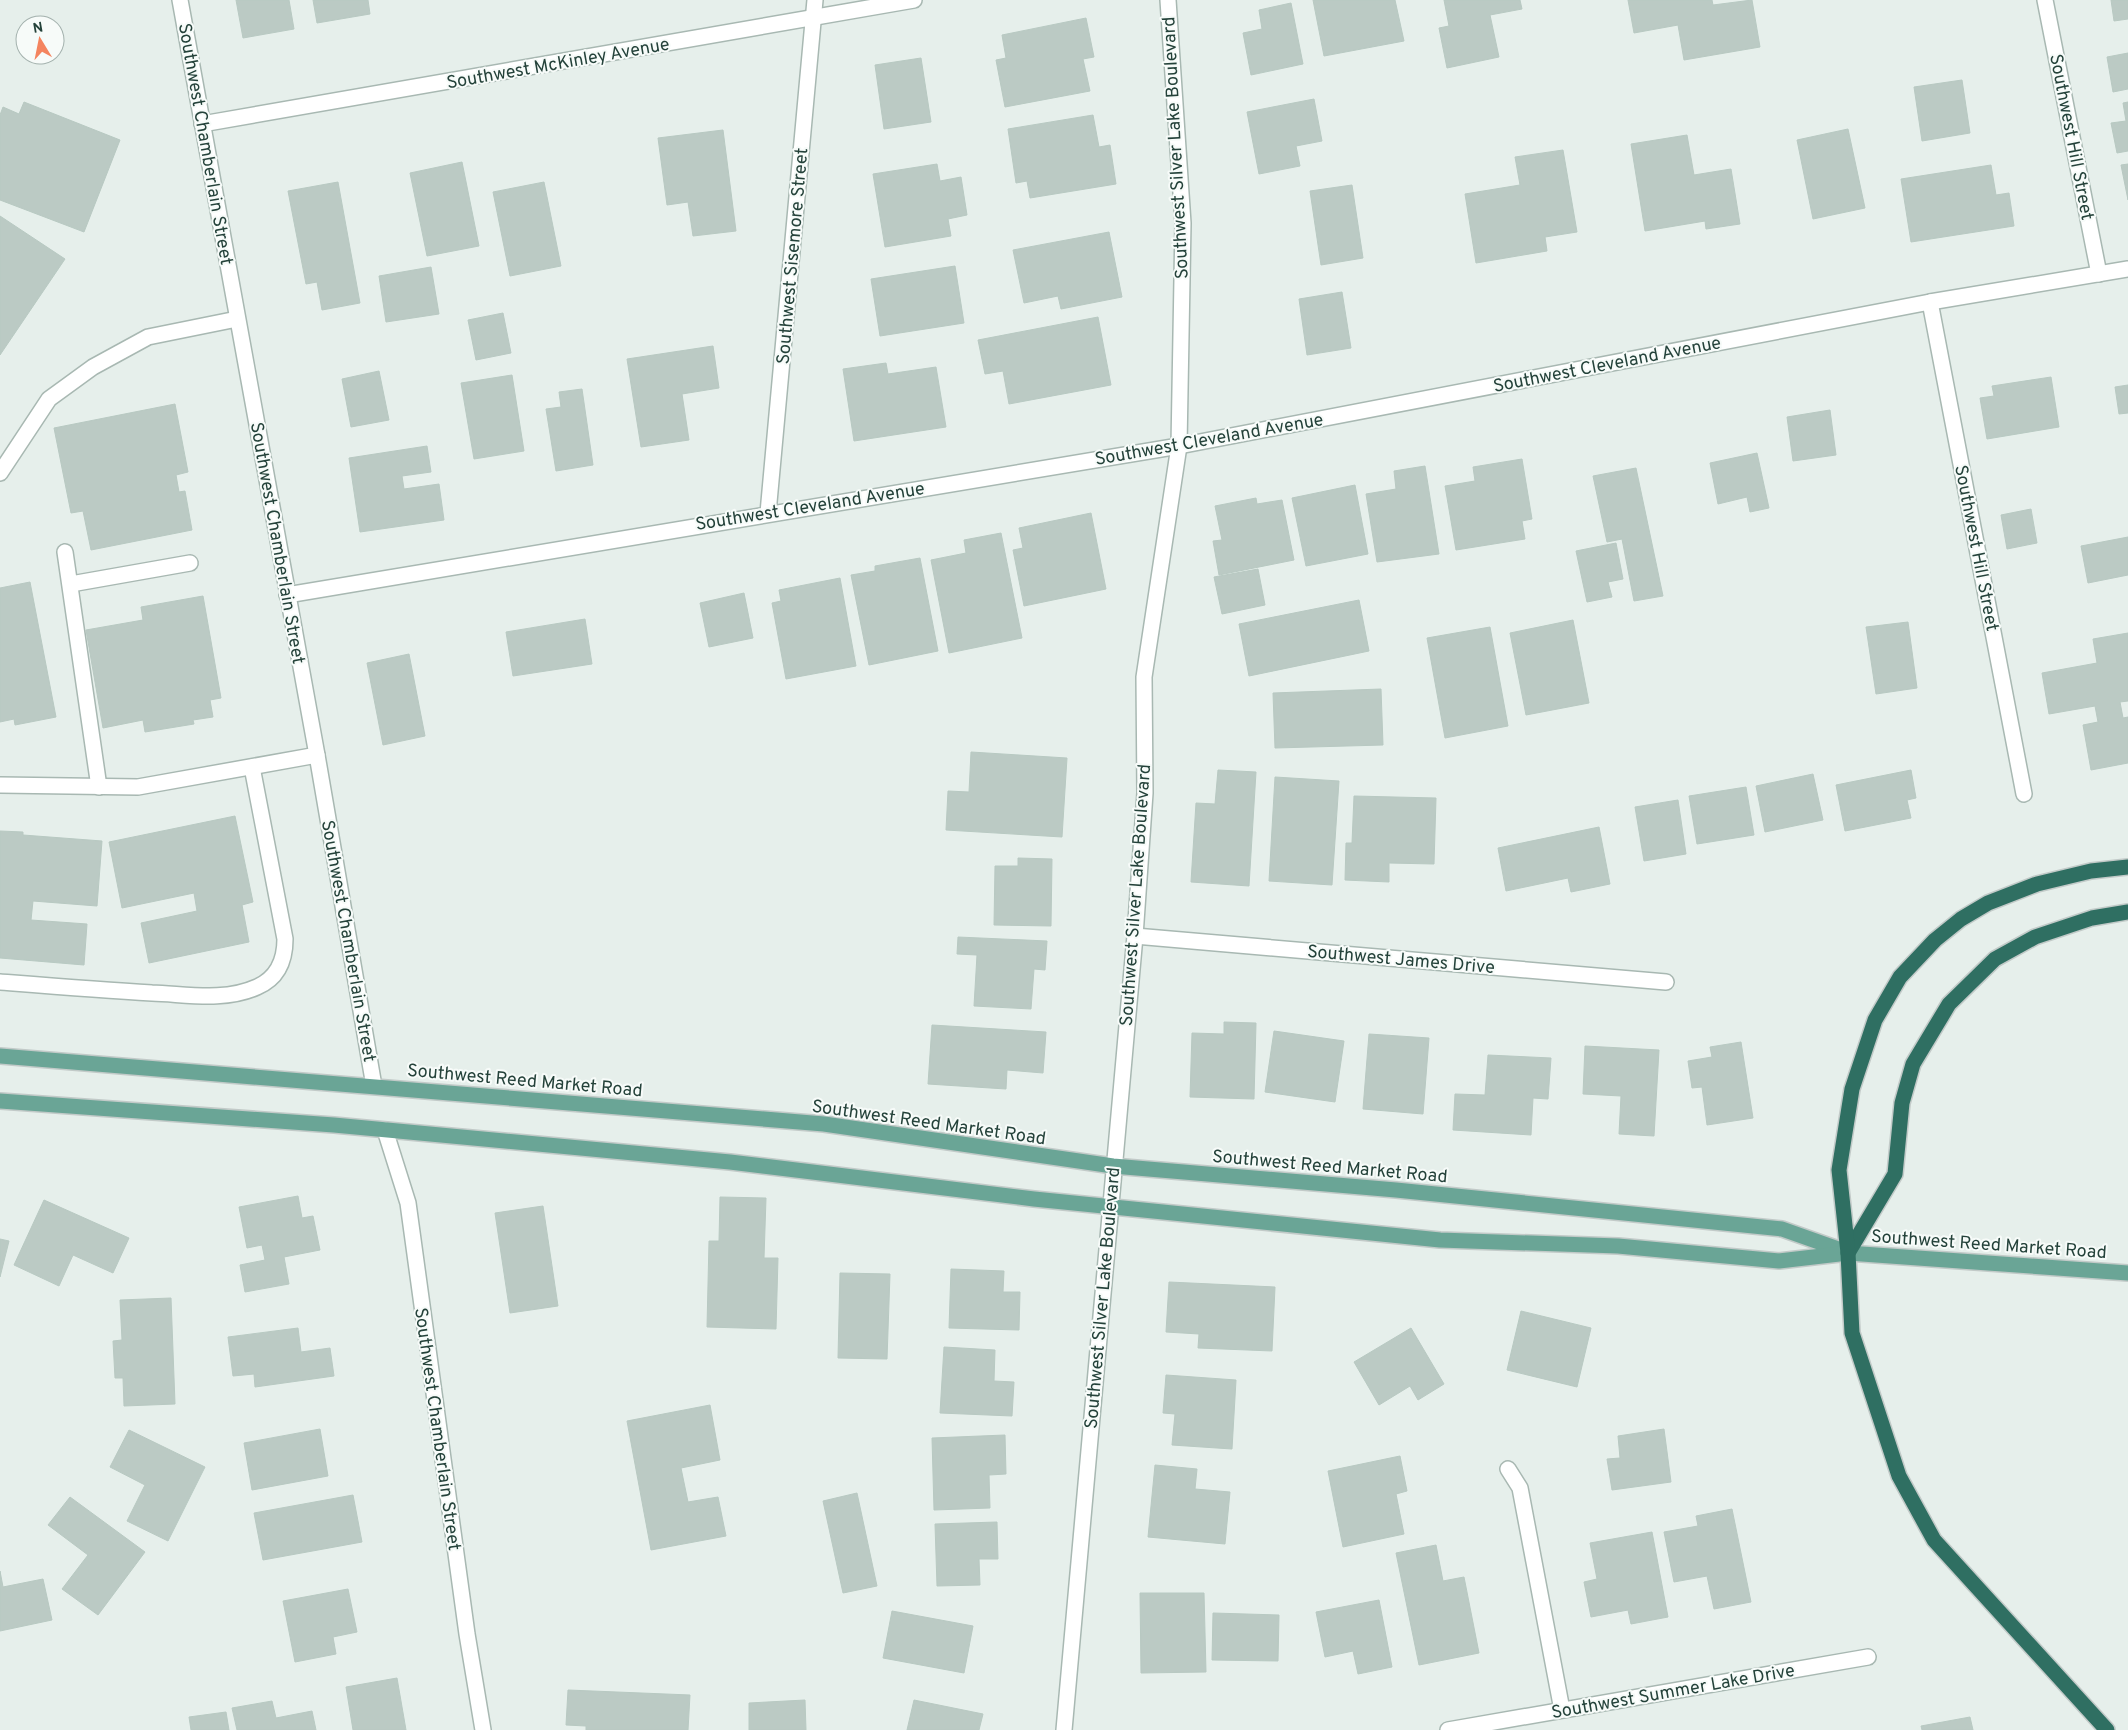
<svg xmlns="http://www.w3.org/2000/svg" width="2128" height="1730" viewBox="0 0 2128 1730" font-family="Overpass,sans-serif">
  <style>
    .building { fill: #bbcac4; stroke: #b8c9c2 }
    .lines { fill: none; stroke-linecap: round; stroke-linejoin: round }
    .minor-casing { stroke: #a8b8b2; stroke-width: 18 }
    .major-casing { stroke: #c2cac8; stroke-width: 18 }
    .highway-casing { stroke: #c2cac8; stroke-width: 18 }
    .minor { stroke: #fff; stroke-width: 15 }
    .major { stroke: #6aa596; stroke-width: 15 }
    .highway { stroke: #2f6f62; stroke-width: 15 }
    .labels { text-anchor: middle; stroke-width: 4; stroke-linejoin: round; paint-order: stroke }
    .street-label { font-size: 18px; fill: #24423a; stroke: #f7fbf9 }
  </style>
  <rect width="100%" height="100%" fill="#e6efeb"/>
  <g class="building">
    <path d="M 236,0 L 289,0 L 294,29 L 243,38 Z"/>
    <path d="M 313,0 L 368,0 L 370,14 L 317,23 Z"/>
    <path d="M 1313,0 L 1395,0 L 1404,41 L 1324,56 Z"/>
    <path d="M 1444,0 L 1520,0 L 1522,9 L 1490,15 L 1499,57 L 1447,68 L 1439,28 L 1449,26 Z"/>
    <path d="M 1628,0 L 1712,0 L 1713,5 L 1752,0 L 1760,47 L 1684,60 L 1678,25 L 1634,33 Z"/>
    <path d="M 2111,0 L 2128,0 L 2128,19 L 2114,21 Z"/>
    <path d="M 1291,3 L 1303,64 L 1251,75 L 1243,33 L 1262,29 L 1259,10 Z"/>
    <path d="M 1086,18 L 1094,57 L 1083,59 L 1090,91 L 1005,107 L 996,60 L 1006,58 L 1002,35 Z"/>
    <path d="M 2128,53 L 2128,89 L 2113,92 L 2107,57 Z"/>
    <path d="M 921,58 L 931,122 L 884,129 L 875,65 Z"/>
    <path d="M 1962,80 L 1970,133 L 1922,141 L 1914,87 Z"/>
    <path d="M 1314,99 L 1322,141 L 1296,146 L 1300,166 L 1259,174 L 1247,112 Z"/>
    <path d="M 24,102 L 120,140 L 84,232 L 0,200 L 0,115 L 3,107 L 19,114 Z"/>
    <path d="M 2128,102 L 2128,151 L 2117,153 L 2111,123 L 2126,121 L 2123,103 Z"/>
    <path d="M 1093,115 L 1099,147 L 1110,145 L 1116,184 L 1030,198 L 1027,181 L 1016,183 L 1008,129 Z"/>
    <path d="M 1848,129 L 1865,208 L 1813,219 L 1797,140 Z"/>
    <path d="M 723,130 L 736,231 L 693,236 L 688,202 L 667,205 L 658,138 Z"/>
    <path d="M 1687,135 L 1694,175 L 1731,169 L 1740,224 L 1706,229 L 1705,221 L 1645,231 L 1631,144 Z"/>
    <path d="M 1563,150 L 1577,232 L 1545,237 L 1547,251 L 1476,263 L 1465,194 L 1520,185 L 1515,157 Z"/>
    <path d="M 462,162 L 479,246 L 427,256 L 410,173 Z"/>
    <path d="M 937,164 L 940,181 L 961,177 L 967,215 L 948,219 L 951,236 L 885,247 L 873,174 Z"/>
    <path d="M 2128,164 L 2128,200 L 2121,165 Z"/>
    <path d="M 1991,165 L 1996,195 L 2009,193 L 2014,226 L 1911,242 L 1901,179 Z"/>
    <path d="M 338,182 L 360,303 L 322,310 L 317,282 L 306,284 L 288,191 Z"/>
    <path d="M 544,182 L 561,266 L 510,276 L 493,192 Z"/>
    <path d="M 1352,185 L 1363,258 L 1321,265 L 1310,191 Z"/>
    <path d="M 0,216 L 65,259 L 0,355 Z"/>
    <path d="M 1109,232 L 1122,297 L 1061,309 L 1058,296 L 1024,303 L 1013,250 Z"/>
    <path d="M 955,266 L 964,323 L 880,336 L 871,279 Z"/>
    <path d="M 431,267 L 439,314 L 386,322 L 379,276 Z"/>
    <path d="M 1342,292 L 1351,348 L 1307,355 L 1299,299 Z"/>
    <path d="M 503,313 L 511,353 L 476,360 L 468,320 Z"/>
    <path d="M 1098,317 L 1111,385 L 1009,404 L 1003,371 L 985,374 L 978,340 Z"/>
    <path d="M 713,346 L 719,388 L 682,394 L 689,440 L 641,447 L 627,359 Z"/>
    <path d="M 886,363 L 888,374 L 936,367 L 946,427 L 854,441 L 843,369 Z"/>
    <path d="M 379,371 L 389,420 L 351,427 L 342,379 Z"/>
    <path d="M 512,375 L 524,451 L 474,459 L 461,383 Z"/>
    <path d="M 2051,377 L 2059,427 L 1987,439 L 1980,398 L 1994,396 L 1992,386 Z"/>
    <path d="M 2128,385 L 2128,413 L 2119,414 L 2115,387 Z"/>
    <path d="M 582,389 L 593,465 L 556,471 L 546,409 L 561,407 L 559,392 Z"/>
    <path d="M 175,404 L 188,472 L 176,475 L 179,492 L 185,491 L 192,530 L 91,550 L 83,511 L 71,513 L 54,428 Z"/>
    <path d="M 1830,410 L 1836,455 L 1793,461 L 1787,417 Z"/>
    <path d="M 427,446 L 431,472 L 402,476 L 404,489 L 439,484 L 444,520 L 360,532 L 349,458 Z"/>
    <path d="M 1757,453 L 1769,508 L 1750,512 L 1747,497 L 1718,504 L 1710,463 Z"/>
    <path d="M 1522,459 L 1532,519 L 1522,521 L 1525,539 L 1456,550 L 1445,486 L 1475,481 L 1473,467 Z"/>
    <path d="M 1425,466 L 1439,554 L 1377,562 L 1366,494 L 1396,489 L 1394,471 Z"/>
    <path d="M 1636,468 L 1663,596 L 1634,601 L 1622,539 L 1607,542 L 1593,476 Z"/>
    <path d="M 1355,485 L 1368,554 L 1306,566 L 1292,498 Z"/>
    <path d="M 1256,498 L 1257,504 L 1282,500 L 1294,560 L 1219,575 L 1213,541 L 1222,540 L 1215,506 Z"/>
    <path d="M 2031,509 L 2037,543 L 2007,549 L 2001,515 Z"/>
    <path d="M 1091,513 L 1106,589 L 1024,606 L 1013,550 L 1023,548 L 1019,528 Z"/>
    <path d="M 1001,533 L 1022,638 L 949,653 L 931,560 L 966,553 L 964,540 Z"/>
    <path d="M 2128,537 L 2128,575 L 2088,583 L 2081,546 Z"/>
    <path d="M 1616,543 L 1623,579 L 1608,582 L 1612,597 L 1587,602 L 1576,551 Z"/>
    <path d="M 920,558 L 938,651 L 869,665 L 851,575 L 875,571 L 875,566 Z"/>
    <path d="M 1258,569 L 1265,605 L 1222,614 L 1214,577 Z"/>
    <path d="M 840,578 L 856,666 L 786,679 L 772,603 L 781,601 L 779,590 Z"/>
    <path d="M 30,582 L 56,717 L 15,725 L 14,719 L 0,722 L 0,588 Z"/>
    <path d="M 744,593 L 753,638 L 709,647 L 700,603 Z"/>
    <path d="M 203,596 L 221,698 L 210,700 L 213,717 L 193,720 L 194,724 L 145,732 L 143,720 L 103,728 L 86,630 L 143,620 L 141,607 Z"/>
    <path d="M 1359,600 L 1369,651 L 1249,676 L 1239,624 Z"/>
    <path d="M 585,619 L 592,664 L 513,676 L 506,632 Z"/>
    <path d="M 1573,620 L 1589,703 L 1526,715 L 1510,633 Z"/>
    <path d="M 1908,622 L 1917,688 L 1876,694 L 1866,627 Z"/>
    <path d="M 1490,627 L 1508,726 L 1445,738 L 1427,638 Z"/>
    <path d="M 2128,633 L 2128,701 L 2120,702 L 2123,718 L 2128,717 L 2128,763 L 2091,770 L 2083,725 L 2098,722 L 2095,706 L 2049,714 L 2042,673 L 2097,663 L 2093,639 Z"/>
    <path d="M 409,654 L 425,736 L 383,745 L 367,663 Z"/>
    <path d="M 1381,689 L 1383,745 L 1275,748 L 1273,693 Z"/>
    <path d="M 971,752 L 1067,758 L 1062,837 L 946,830 L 948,791 L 969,792 Z"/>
    <path d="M 1218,770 L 1256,772 L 1249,886 L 1191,882 L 1196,803 L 1215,804 Z"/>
    <path d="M 1911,770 L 1916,798 L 1907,800 L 1911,818 L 1845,831 L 1836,785 Z"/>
    <path d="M 1813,774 L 1823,820 L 1765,832 L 1756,786 Z"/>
    <path d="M 1275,777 L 1339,781 L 1332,885 L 1269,881 Z"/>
    <path d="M 1746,787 L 1754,835 L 1697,844 L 1689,796 Z"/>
    <path d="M 1354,796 L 1436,798 L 1434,864 L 1389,863 L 1389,882 L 1345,880 L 1346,843 L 1352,843 Z"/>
    <path d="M 1678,800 L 1686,854 L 1644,861 L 1635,807 Z"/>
    <path d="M 235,816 L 253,902 L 242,905 L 249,942 L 149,963 L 141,923 L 197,911 L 194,893 L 122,908 L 109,842 Z"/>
    <path d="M 1599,827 L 1610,884 L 1571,892 L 1568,878 L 1506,891 L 1498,848 Z"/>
    <path d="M 0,831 L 23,832 L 23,835 L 102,841 L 97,906 L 33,901 L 31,920 L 87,924 L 84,965 L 0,958 Z"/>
    <path d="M 1018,858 L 1052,859 L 1051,926 L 994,925 L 995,866 L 1018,866 Z"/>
    <path d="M 958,937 L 1047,941 L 1045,970 L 1034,969 L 1031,1009 L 974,1006 L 977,955 L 957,954 Z"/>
    <path d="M 1224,1022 L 1256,1023 L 1254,1099 L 1190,1097 L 1192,1033 L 1224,1034 Z"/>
    <path d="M 932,1025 L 1046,1032 L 1043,1073 L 1007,1070 L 1006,1089 L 928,1084 Z"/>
    <path d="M 1274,1031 L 1344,1041 L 1335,1102 L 1265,1092 Z"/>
    <path d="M 1369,1034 L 1429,1038 L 1423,1114 L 1363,1109 Z"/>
    <path d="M 1741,1042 L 1753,1118 L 1707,1125 L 1702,1087 L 1692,1088 L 1688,1061 L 1712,1057 L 1710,1047 Z"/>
    <path d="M 1585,1046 L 1659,1050 L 1654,1136 L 1619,1134 L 1621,1096 L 1583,1094 Z"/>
    <path d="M 1488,1055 L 1551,1058 L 1548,1099 L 1533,1098 L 1531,1135 L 1453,1130 L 1455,1094 L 1485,1095 Z"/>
    <path d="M 298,1196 L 302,1218 L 313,1216 L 320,1250 L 284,1257 L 289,1284 L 245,1292 L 240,1265 L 265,1260 L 262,1245 L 247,1248 L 239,1207 Z"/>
    <path d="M 720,1197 L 766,1198 L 764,1258 L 778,1258 L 776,1329 L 707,1327 L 709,1241 L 719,1241 Z"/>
    <path d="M 44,1200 L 129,1238 L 113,1273 L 73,1255 L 59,1286 L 14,1265 Z"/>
    <path d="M 543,1206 L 558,1306 L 510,1313 L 495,1213 Z"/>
    <path d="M 0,1239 L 9,1241 L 0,1277 Z"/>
    <path d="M 951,1269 L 1004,1271 L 1003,1292 L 1020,1292 L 1019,1330 L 949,1328 Z"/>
    <path d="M 840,1273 L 890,1274 L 887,1359 L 838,1358 Z"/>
    <path d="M 1169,1282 L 1275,1287 L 1272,1351 L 1198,1348 L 1199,1334 L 1166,1332 Z"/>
    <path d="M 171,1298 L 175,1404 L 124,1406 L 123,1378 L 115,1378 L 113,1341 L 122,1340 L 120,1300 Z"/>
    <path d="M 1521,1311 L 1591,1328 L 1577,1387 L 1507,1370 Z"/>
    <path d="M 298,1328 L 301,1352 L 330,1348 L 334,1376 L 255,1387 L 254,1374 L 233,1376 L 228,1337 Z"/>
    <path d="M 1411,1328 L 1444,1384 L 1418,1400 L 1410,1386 L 1379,1405 L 1354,1362 Z"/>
    <path d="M 944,1347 L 995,1350 L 994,1381 L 1014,1382 L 1012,1416 L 940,1413 Z"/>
    <path d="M 1166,1375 L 1236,1380 L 1232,1449 L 1172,1445 L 1175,1414 L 1163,1413 Z"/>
    <path d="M 710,1405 L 720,1460 L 681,1468 L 688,1502 L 718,1497 L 726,1536 L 651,1550 L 627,1421 Z"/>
    <path d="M 320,1429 L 328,1476 L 252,1490 L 244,1443 Z"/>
    <path d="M 1664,1429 L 1671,1482 L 1612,1490 L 1607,1459 L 1620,1458 L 1618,1436 Z"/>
    <path d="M 129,1430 L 205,1467 L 168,1541 L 127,1521 L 145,1485 L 110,1467 Z"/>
    <path d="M 1005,1435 L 1006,1474 L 989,1475 L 990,1508 L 934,1510 L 932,1438 Z"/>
    <path d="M 1400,1456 L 1407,1491 L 1396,1494 L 1404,1534 L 1343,1547 L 1328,1471 Z"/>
    <path d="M 1155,1465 L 1197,1469 L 1195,1489 L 1230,1492 L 1225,1544 L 1148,1537 Z"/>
    <path d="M 857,1493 L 877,1586 L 843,1593 L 823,1501 Z"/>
    <path d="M 353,1495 L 362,1542 L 263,1560 L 254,1513 Z"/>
    <path d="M 70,1497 L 145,1552 L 98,1615 L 62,1589 L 88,1555 L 48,1525 Z"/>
    <path d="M 1732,1509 L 1751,1602 L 1714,1609 L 1707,1576 L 1674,1582 L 1664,1532 L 1698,1526 L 1696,1516 Z"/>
    <path d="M 997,1522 L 998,1559 L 979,1559 L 980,1585 L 937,1586 L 935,1524 Z"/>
    <path d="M 1652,1532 L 1668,1617 L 1631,1624 L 1628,1610 L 1591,1617 L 1584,1582 L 1597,1579 L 1590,1543 Z"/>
    <path d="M 1436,1545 L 1443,1581 L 1464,1577 L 1479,1653 L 1419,1665 L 1396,1553 Z"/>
    <path d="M 0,1571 L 3,1587 L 43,1579 L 52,1620 L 0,1631 Z"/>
    <path d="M 348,1589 L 357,1632 L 333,1637 L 336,1654 L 295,1662 L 283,1601 Z"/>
    <path d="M 1140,1593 L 1204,1593 L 1206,1672 L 1141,1673 Z"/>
    <path d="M 1379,1600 L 1392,1667 L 1358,1674 L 1353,1651 L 1325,1657 L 1316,1612 Z"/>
    <path d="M 892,1611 L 973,1626 L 964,1673 L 883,1658 Z"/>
    <path d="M 1213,1613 L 1279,1615 L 1278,1661 L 1212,1660 Z"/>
    <path d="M 397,1678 L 406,1730 L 353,1730 L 346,1687 Z"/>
    <path d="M 568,1690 L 690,1695 L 688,1730 L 586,1730 L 586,1726 L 566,1725 Z"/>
    <path d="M 805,1700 L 806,1730 L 749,1730 L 749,1703 Z"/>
    <path d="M 914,1700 L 983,1714 L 979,1730 L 907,1730 Z"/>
    <path d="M 272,1701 L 276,1718 L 312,1711 L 316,1730 L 237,1730 L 232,1708 Z"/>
    <path d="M 226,1712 L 229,1730 L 191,1730 L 189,1717 Z"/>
    <path d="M 1970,1717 L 1973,1730 L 1922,1730 L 1921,1726 Z"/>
  </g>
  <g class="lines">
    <defs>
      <g id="minor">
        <path d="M 180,0 L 317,755 L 374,1086"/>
        <path d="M 2045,0 L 2099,274"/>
        <path d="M 202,124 L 914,0"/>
        <path d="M 1930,302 L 2024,794"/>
        <path d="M 0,473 L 49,399 L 93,367 L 148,337 L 237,319"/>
        <path d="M 768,513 L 815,0"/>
        <path d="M 65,552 L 99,787"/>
        <path d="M 71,584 L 190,563"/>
        <path d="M 287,595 L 1179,446 L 1930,302 L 2128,269"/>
        <path d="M 0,785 L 138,787 L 317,755"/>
        <path d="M 1135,936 L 1666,982"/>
        <path d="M 0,982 C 51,986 101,990 152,993 C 186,994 224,1002 257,987 C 278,978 285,960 285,939 L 252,767"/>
        <path d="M 385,1130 L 408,1203 L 467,1634 L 483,1730"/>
        <path d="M 1508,1469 L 1520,1488 L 1562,1710"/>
        <path d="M 1064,1730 L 1135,936 L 1145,793 L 1144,677 L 1179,446 L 1183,223 L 1168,0"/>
        <path d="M 1448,1730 L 1868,1657"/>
      </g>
      <g id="major">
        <path d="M 0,1056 L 824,1124 L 1113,1166 L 1396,1190 L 1782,1229 L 1844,1251"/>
        <path d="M 0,1101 L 334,1125 L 730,1162 L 1034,1199 L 1440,1240 L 1618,1246 L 1779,1261 L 1848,1253 L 2128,1273"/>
      </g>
      <g id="highway">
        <path d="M 1848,1253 L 1895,1174 L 1902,1103 L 1913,1064 L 1949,1004 L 1995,959 L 2035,937 L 2092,918 L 2128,912"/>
        <path d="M 2107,1730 L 1934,1540 L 1899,1476 L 1852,1333 L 1848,1253 L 1839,1170 L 1852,1089 L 1875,1020 L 1900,977 L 1935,940 L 1961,919 L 1988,903 L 2037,884 L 2091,871 L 2128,867"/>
      </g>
    </defs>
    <use href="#minor" class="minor-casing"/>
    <use href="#major" class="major-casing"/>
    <use href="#highway" class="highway-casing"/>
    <use href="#minor" class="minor"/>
    <use href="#major" class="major"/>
    <use href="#highway" class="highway"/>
  </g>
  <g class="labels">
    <g class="street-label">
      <text transform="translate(558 63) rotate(-10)" y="6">Southwest McKinley Avenue</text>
      <text transform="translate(2072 137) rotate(79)" y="6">Southwest Hill Street</text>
      <text transform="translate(206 144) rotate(80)" y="6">Southwest Chamberlain Street</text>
      <text transform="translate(1175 148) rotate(-93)" y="6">Southwest Silver Lake Boulevard</text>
      <text transform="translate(792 256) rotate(-85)" y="6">Southwest Sisemore Street</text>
      <text transform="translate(1607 364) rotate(-11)" y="6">Southwest Cleveland Avenue</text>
      <text transform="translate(1209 439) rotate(-10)" y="6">Southwest Cleveland Avenue</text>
      <text transform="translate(810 506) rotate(-9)" y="6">Southwest Cleveland Avenue</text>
      <text transform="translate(278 543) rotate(80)" y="6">Southwest Chamberlain Street</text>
      <text transform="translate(1977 548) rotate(79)" y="6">Southwest Hill Street</text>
      <text transform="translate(1135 895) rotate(-86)" y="6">Southwest Silver Lake Boulevard</text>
      <text transform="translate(349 941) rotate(80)" y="6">Southwest Chamberlain Street</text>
      <text transform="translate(1401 959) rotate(5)" y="6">Southwest James Drive</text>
      <text transform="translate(525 1080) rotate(5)" y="6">Southwest Reed Market Road</text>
      <text transform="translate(929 1122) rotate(8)" y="6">Southwest Reed Market Road</text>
      <text transform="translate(1330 1166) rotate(5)" y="6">Southwest Reed Market Road</text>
      <text transform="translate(1989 1244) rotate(4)" y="6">Southwest Reed Market Road</text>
      <text transform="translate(1102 1298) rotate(-85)" y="6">Southwest Silver Lake Boulevard</text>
      <text transform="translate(438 1429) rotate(82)" y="6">Southwest Chamberlain Street</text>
      <text transform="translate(1673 1691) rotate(-10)" y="6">Southwest Summer Lake Drive</text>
    </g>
  </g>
  <g transform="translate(40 40) rotate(350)"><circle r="24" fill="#f7fbf9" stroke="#a3b1ad"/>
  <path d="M0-4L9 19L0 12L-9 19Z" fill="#f4845f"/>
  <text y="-8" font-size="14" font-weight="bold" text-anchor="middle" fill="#24423a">N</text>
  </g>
</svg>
